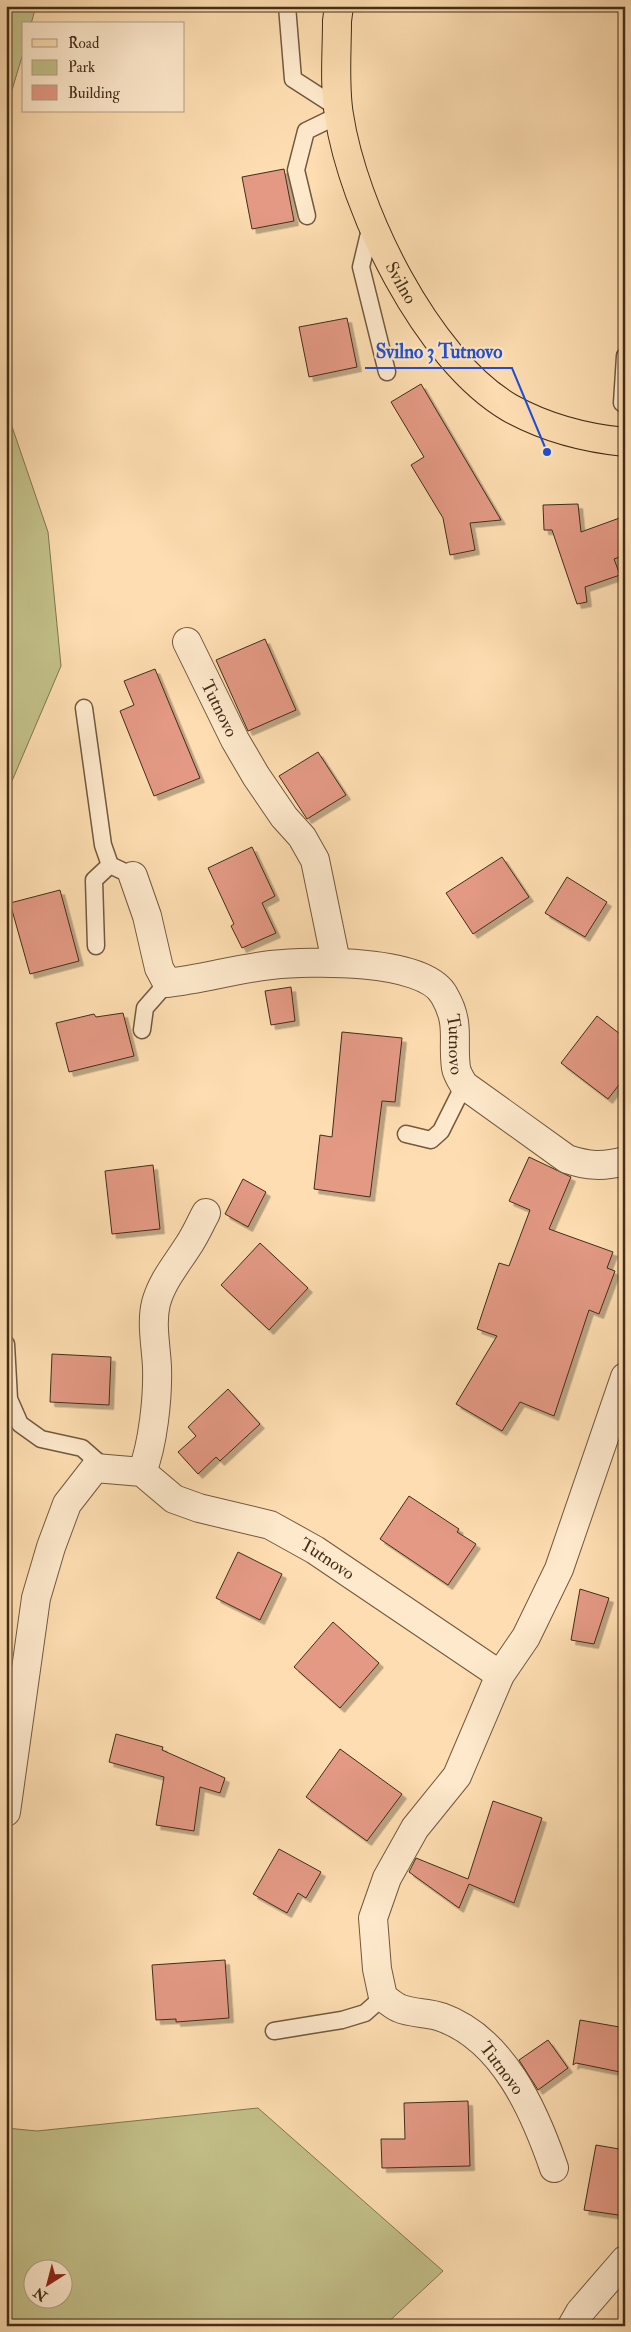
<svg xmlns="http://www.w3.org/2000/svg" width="631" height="2332" viewBox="0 0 631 2332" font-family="'IM FELL Double Pica',serif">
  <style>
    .green { fill: #c3c089; stroke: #827650; fill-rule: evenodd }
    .building { fill: #e39984; stroke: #422d17; filter: url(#shadow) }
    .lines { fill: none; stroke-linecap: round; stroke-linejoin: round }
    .lane-casing { stroke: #71593e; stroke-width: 19 }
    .street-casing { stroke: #71593e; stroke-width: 30 }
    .primary-casing { stroke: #422d17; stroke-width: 30 }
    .lane { stroke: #fee9cc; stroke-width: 16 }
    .street { stroke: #fee9cc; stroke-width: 28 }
    .primary { stroke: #fdddb1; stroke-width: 28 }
    .labels { text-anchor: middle; stroke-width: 4.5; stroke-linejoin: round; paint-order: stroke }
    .street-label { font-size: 18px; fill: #422d17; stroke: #fee9cc }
    .leader { fill: none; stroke: #1d4ed8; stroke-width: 2 }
    .callout-dot { fill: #1d4ed8; stroke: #fee9cc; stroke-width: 2 }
    .callout-label { font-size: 19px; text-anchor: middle; font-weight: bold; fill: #1d4ed8; stroke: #fee9cc; stroke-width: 4.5; stroke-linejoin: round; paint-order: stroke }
  </style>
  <defs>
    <filter id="shadow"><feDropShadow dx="4.5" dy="4.5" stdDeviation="0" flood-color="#0004"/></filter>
  </defs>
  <rect width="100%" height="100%" fill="#fdddb1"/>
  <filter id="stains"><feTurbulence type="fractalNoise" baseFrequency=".004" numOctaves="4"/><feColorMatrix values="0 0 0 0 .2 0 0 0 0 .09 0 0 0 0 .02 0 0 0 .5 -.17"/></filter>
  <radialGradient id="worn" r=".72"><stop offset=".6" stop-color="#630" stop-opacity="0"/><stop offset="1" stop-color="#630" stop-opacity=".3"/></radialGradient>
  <g class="green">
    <path d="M 6,6 L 36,6 L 31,24 L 24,24 L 24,50 L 6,110 Z"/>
    <path d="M 6,409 L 48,532 L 61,666 L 6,795 Z"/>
    <path d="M 258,2108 L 443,2271 L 384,2326 L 6,2326 L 6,2128 L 37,2131 ZM 32,2270 L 62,2270 L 62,2300 L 32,2300 Z"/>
  </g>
  <g class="building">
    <path d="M 284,169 L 294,221 L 252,229 L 242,177 Z"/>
    <path d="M 347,318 L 357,367 L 309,377 L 299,327 Z"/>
    <path d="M 421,384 L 501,520 L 470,523 L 475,550 L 450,555 L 443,518 L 411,465 L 424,457 L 391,402 Z"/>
    <path d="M 578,504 L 581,532 L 625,516 L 625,555 L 614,559 L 620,575 L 585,587 L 587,602 L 577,604 L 552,530 L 544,530 L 543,505 Z"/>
    <path d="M 265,639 L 296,710 L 248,731 L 216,660 Z"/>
    <path d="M 155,669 L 200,778 L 154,796 L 120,711 L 134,705 L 124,681 Z"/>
    <path d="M 318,752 L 346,795 L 307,819 L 279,776 Z"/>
    <path d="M 252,847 L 275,896 L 262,903 L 276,933 L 242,948 L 231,926 L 234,924 L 208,868 Z"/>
    <path d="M 502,857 L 529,897 L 473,934 L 446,893 Z"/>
    <path d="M 567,877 L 607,902 L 585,937 L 545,913 Z"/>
    <path d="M 60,890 L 79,961 L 30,974 L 10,903 Z"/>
    <path d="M 291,987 L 295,1021 L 271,1025 L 265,991 Z"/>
    <path d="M 123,1013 L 134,1056 L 69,1072 L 56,1023 L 94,1014 L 96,1017 Z"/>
    <path d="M 597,1016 L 625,1038 L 625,1077 L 608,1099 L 561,1063 Z"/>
    <path d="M 342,1032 L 402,1038 L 395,1102 L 382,1101 L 370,1197 L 314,1189 L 320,1135 L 332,1137 Z"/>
    <path d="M 529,1157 L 571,1177 L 549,1229 L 613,1252 L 607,1268 L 615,1271 L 599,1314 L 589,1310 L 554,1416 L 520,1402 L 502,1431 L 456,1404 L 497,1336 L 477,1329 L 499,1263 L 509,1266 L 530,1210 L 509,1201 Z"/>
    <path d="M 153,1165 L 160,1229 L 112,1234 L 105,1171 Z"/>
    <path d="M 243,1179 L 266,1192 L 248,1227 L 225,1214 Z"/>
    <path d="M 260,1243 L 308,1288 L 269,1330 L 221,1285 Z"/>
    <path d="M 52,1354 L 111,1357 L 109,1405 L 50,1402 Z"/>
    <path d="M 228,1389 L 260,1424 L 220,1461 L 216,1457 L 198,1474 L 178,1452 L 196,1436 L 188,1427 Z"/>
    <path d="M 409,1496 L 459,1529 L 457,1532 L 476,1544 L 448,1585 L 380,1539 Z"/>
    <path d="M 238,1552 L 282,1574 L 260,1620 L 216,1598 Z"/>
    <path d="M 580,1589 L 609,1598 L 594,1644 L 571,1640 Z"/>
    <path d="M 333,1622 L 379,1663 L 340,1708 L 294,1667 Z"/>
    <path d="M 116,1734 L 163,1747 L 162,1750 L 225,1778 L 220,1793 L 200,1787 L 194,1831 L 156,1825 L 164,1777 L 109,1762 Z"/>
    <path d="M 340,1749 L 402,1794 L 367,1841 L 306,1797 Z"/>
    <path d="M 493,1801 L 542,1818 L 514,1903 L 469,1884 L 459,1908 L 409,1872 L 416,1858 L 468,1879 Z"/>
    <path d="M 279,1849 L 321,1872 L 306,1898 L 298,1893 L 287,1913 L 253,1894 Z"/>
    <path d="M 225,1960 L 229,2018 L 176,2022 L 176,2019 L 156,2020 L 152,1965 Z"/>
    <path d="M 580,2020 L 625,2028 L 625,2073 L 576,2063 L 573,2065 Z"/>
    <path d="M 548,2040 L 568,2068 L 538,2090 L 519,2060 Z"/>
    <path d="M 468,2101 L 470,2166 L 382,2168 L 381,2139 L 405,2139 L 404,2103 Z"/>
    <path d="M 596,2145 L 625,2150 L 625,2216 L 584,2210 Z"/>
  </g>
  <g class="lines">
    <defs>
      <g id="lane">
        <path d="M 287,6 L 293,79 L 338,108"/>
        <path d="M 307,216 L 296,170 L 306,131 L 339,115"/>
        <path d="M 371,225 L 361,267 L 387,372"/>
        <path d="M 625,356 L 622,403 L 625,403"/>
        <path d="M 84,708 L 103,845 L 110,865 L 133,876"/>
        <path d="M 96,946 L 94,880 L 110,865"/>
        <path d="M 142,1030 L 145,1008 L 167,983"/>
        <path d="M 406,1134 L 431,1140 L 441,1131 L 464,1085"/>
        <path d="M 6,1344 L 9,1399 L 20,1424 L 41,1439 L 82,1448 L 106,1469"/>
        <path d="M 274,2031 L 342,2020 L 365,2013 L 383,1997"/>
      </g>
      <g id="street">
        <path id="s1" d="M 187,642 L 235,740 L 256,776 L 284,817 L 302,837 L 315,860 L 336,962"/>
        <path id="s2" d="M 133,876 L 147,916 L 159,968 L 167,983 C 202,979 236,969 271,965 C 309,961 424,958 444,995 C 461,1024 452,1039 456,1068 C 457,1074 461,1080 464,1085 L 567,1159 C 588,1166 603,1167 625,1161"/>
        <path d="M 142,1472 C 153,1445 158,1397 157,1367 C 156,1346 151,1323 156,1303 C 162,1281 176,1265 188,1246 C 195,1236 200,1224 206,1213"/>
        <path id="s3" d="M 6,1812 L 36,1598 L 51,1547 L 67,1504 L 95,1468 L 142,1472 L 174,1499 L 199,1508 L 270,1525 L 315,1550 L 500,1675"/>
        <path d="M 554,2168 C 534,2110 503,2039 441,2017 C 428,2012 412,2014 399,2008 C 394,2006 388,2001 383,1997 L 377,1969 L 373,1918 L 387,1878 L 415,1828 L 457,1776 L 500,1675 L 526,1637 L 559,1569 L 625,1377"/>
        <path d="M 572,2326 L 580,2312 L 625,2260"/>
      </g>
      <g id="primary">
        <path id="s4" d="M 339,6 L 337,21 C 337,51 334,86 339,115 C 353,208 426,359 510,408 C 546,428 584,438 625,442"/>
      </g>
    </defs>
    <use href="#lane" class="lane-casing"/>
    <use href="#street" class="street-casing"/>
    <use href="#primary" class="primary-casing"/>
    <use href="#lane" class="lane"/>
    <use href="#street" class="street"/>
    <use href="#primary" class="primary"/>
  </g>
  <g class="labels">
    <g class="street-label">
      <text dy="6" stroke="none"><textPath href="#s4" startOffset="289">Svilno</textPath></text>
      <text dy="6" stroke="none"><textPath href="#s1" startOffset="74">Tutnovo</textPath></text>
      <text dy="6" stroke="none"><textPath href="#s2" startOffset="451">Tutnovo</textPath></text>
      <text dy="6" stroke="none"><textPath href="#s3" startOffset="616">Tutnovo</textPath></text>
      <text transform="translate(502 2068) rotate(53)" y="6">Tutnovo</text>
    </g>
  </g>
  <path class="leader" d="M547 452L512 368H365"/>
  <circle class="callout-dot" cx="547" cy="452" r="5"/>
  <g class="callout-label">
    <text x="439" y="358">Svilno 3 Tutnovo</text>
  </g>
  <rect width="631" height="2332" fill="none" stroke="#fdddb1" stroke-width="25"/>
  <rect x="8" y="8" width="616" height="2317" fill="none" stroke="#422d17" stroke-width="2.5"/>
  <rect x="12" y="12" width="606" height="2307" fill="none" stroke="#422d17"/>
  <rect x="22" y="22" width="162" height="90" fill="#fee9cc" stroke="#b39e84"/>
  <rect x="32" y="39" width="25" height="8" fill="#fdddb1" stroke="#b39e84"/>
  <text x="68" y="48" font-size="15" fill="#422d17">Road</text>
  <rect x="32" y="60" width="25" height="15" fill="#c3c089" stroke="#b39e84"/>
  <text x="68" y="72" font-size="15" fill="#422d17">Park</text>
  <rect x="32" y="85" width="25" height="15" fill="#e39984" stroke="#b39e84"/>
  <text x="68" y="98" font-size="15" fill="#422d17">Building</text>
  <g transform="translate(48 2284) rotate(216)"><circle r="24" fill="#fee9cc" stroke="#b39e84"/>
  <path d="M0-4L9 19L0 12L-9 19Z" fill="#8f2418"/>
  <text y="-8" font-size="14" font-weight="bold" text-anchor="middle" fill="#422d17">N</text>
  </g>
  <rect width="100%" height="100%" filter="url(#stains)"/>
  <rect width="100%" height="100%" fill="url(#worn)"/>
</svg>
